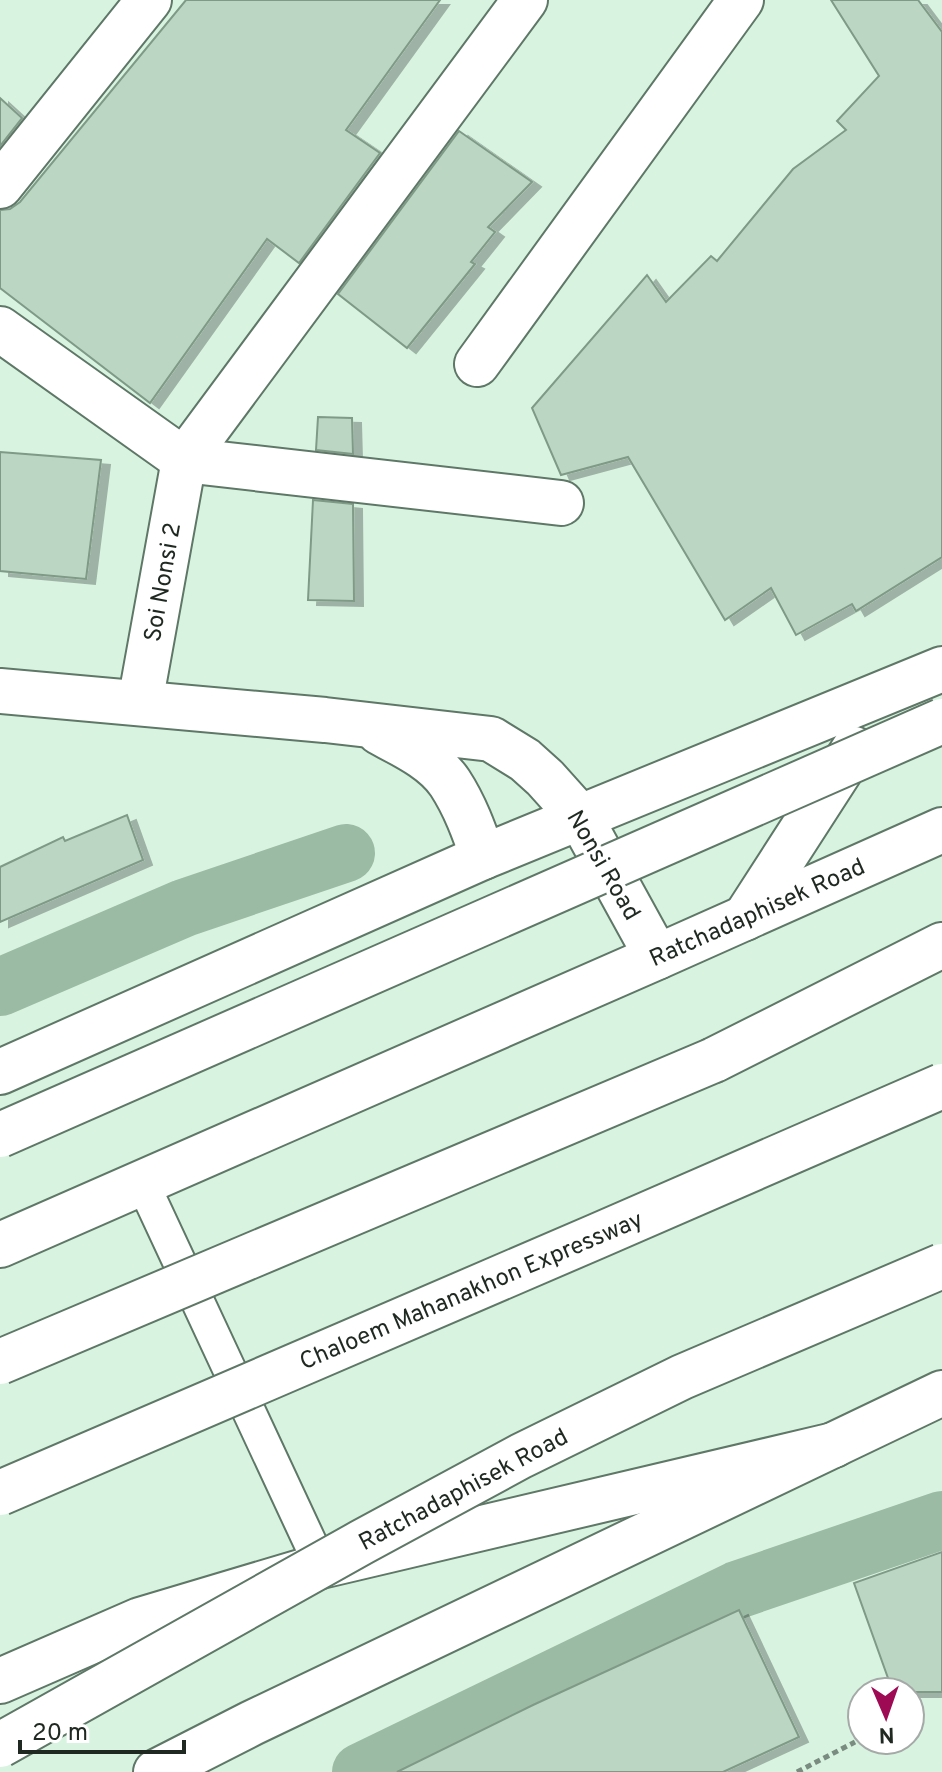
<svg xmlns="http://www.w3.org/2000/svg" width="942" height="1772" viewBox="0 0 942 1772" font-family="Overpass,sans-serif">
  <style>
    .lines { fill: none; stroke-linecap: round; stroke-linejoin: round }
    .canal { stroke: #9bbba5; stroke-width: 58 }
    .building { fill: #bbd7c3; stroke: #809a88; stroke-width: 2; filter: url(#shadow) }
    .lane-casing { stroke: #5e7766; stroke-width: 36 }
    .street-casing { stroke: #5e7766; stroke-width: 48 }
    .secondary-casing { stroke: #5e7766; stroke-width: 48 }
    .highway-casing { stroke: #5e7766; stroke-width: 48 }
    .path { stroke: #798c7f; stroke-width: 5; stroke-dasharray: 6 4; stroke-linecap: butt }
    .lane { stroke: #fff; stroke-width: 32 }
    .street { stroke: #fff; stroke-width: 44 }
    .secondary { stroke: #fff; stroke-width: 44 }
    .highway { stroke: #fff; stroke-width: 44 }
    .secondary-bridge-casing { stroke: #5e7766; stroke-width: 48; stroke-linecap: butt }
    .highway-bridge-casing { stroke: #5e7766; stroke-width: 48; stroke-linecap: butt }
    .secondary-bridge { stroke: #fff; stroke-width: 44 }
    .highway-bridge { stroke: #fff; stroke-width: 44 }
    .labels { text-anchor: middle; stroke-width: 8; stroke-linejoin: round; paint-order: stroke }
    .street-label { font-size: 24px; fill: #1f2922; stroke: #fff }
  </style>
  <defs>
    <filter id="shadow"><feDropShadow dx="9" dy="5" stdDeviation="0" flood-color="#0004"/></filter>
  </defs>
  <rect width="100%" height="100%" fill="#d8f4e1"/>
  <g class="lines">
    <g class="canal">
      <path d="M 0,987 L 184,908 L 346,853"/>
      <path d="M 361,1772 L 737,1590 L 942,1520"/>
    </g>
  </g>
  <g class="building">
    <path d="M 186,0 L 440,0 L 346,130 L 380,153 L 299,263 L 267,239 L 150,403 L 0,288 L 0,210 L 10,209 L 20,202 Z"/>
    <path d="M 831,0 L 918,0 L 942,32 L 942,557 L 856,611 L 852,604 L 796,635 L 771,588 L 725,620 L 628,457 L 561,475 L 532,408 L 647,275 L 666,302 L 711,256 L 717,261 L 793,169 L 846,130 L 837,121 L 879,76 Z"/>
    <path d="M 0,98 L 22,118 L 0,146 Z"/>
    <path d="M 459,131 L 532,182 L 488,227 L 495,232 L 471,262 L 475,264 L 407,348 L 338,294 Z"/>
    <path d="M 318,417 L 352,418 L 353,454 L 316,450 Z"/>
    <path d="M 0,452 L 101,460 L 86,579 L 0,571 Z"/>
    <path d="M 313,500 L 353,504 L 354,601 L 308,600 Z"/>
    <path d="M 127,815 L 143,860 L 0,922 L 0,867 L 63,837 L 65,841 Z"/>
    <path d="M 942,1552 L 942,1692 L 893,1692 L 854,1583 Z"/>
    <path d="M 739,1610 L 799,1737 L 723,1772 L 397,1772 L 533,1705 Z"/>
  </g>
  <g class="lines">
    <defs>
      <path id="lane" d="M 143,1184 L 321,1566"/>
      <g id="street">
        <path d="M 0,186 L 149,0"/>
        <path d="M 0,329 L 184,460 L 561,503"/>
        <path d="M 477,364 L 741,0"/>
        <path d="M 140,703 L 184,460 L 525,0"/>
      </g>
      <g id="secondary">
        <path d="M 0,691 L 325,720 L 491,739 L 525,760 L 545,778 L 580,817 L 657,957"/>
        <path d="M 379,732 C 403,745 434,759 450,783 C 465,806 474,831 483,857"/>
        <path d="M 745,918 L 854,749"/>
        <path d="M 0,1072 L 483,857 L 942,669"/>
        <path d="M 0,1245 L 657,957 L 942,830"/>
        <path d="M 156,1772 L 252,1723 L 942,1393"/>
      </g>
      <g id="highway">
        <path d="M 714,1060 L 942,945"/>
        <path d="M 0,1681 L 140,1620 L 321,1566 L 834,1445"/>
      </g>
    </defs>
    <use href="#lane" class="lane-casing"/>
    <use href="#street" class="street-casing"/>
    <use href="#secondary" class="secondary-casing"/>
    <use href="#highway" class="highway-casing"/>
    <path class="path" d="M 797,1772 L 855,1742"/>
    <use href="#lane" class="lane"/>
    <use href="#street" class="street"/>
    <use href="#secondary" class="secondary"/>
    <use href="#highway" class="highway"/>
    <defs>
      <g id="secondary-bridge">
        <path d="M 0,1135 L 942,721"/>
        <path d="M 0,1745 L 362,1542 L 521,1456 L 682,1377 L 942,1266"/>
      </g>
      <g id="highway-bridge">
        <path d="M 0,1362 L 714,1060"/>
        <path d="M 0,1493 L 595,1237 L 942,1086"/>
      </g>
    </defs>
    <use href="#secondary-bridge" class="secondary-bridge-casing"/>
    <use href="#highway-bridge" class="highway-bridge-casing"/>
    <use href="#secondary-bridge" class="secondary-bridge"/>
    <use href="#highway-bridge" class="highway-bridge"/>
  </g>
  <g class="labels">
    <g class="street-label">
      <text transform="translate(162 582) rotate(-80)" y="8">Soi Nonsi 2</text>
      <text transform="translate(604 865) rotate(60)" y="8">Nonsi Road</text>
      <text transform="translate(757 912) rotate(-24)" y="8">Ratchadaphisek Road</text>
      <text transform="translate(471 1290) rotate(-23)" y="8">Chaloem Mahanakhon Expressway</text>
      <text transform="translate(463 1489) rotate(-28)" y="8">Ratchadaphisek Road</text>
    </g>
  </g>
  <g transform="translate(886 1716) rotate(178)"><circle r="38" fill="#ffffff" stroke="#a5a9a7" stroke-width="2"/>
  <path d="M0-6L14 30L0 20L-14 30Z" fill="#9e0b54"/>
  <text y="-12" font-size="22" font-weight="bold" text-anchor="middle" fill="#1f2922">N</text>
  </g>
  <path d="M20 1740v12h164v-12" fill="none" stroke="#1f2922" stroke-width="4"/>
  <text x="32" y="1740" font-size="24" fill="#1f2922" stroke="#ffffff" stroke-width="6" paint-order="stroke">20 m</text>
</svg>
